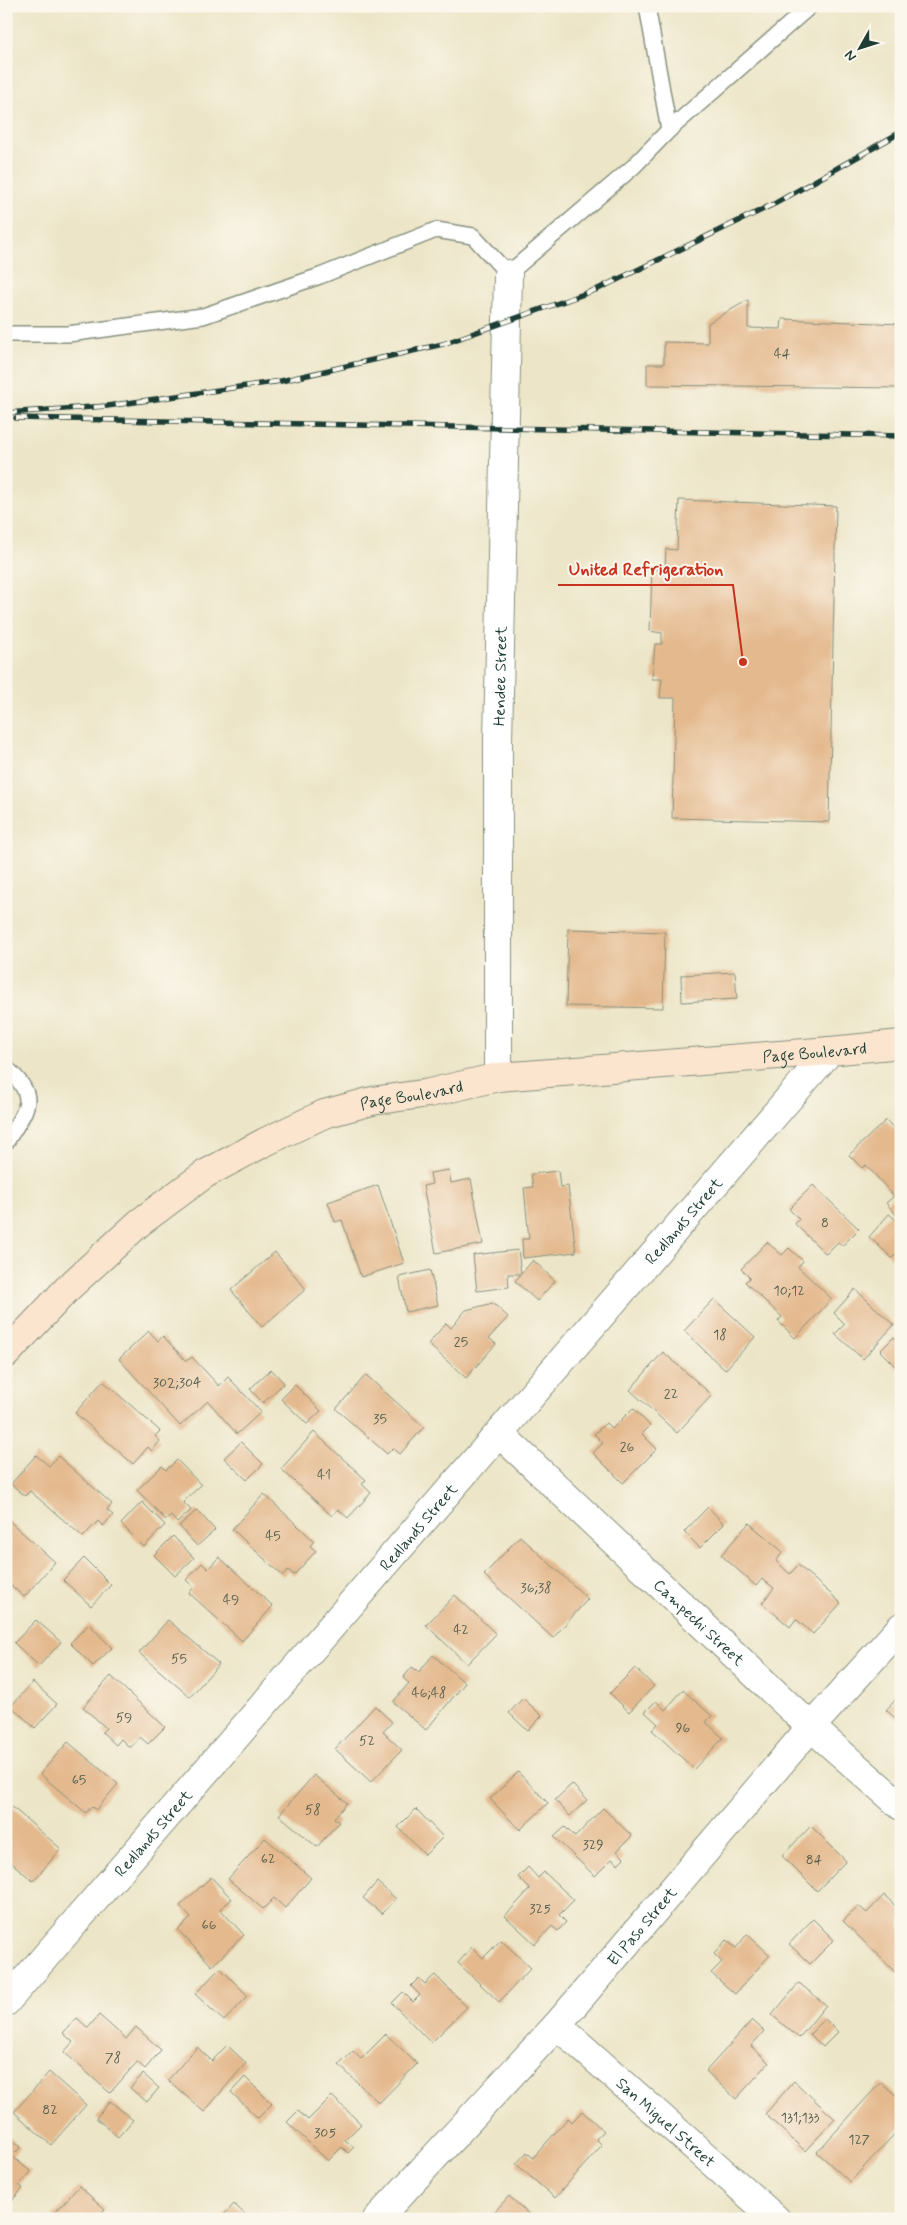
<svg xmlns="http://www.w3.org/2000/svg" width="907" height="2225" viewBox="0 0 907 2225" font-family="Mynerve,sans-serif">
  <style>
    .building { fill: #e4b98e }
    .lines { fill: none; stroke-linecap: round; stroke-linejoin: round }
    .lane-casing { stroke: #86917e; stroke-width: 18 }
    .street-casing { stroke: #86917e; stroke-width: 30 }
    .secondary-casing { stroke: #86917e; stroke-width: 30 }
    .lane { stroke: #fff; stroke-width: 15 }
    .street { stroke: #fff; stroke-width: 28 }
    .secondary { stroke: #fbe5cf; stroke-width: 28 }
    .rail-casing { stroke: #1f3d34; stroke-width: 5.5 }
    .rail { stroke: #fbf7ec; stroke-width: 4; stroke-dasharray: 11; stroke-linecap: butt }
    .labels { text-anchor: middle; stroke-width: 4; stroke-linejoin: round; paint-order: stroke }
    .number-label { font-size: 14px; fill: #505c4a }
    .street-label { font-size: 16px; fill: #1f3d34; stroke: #fbf7ec }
    .leader { fill: none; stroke: #c8321e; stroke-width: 2 }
    .callout-dot { fill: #c8321e; stroke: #fbf7ec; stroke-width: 2 }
    .callout-label { font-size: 18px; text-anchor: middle; font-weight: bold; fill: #c8321e; stroke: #fbf7ec; stroke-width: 4; stroke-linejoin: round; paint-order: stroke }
  </style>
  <rect width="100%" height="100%" fill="#fbf7ec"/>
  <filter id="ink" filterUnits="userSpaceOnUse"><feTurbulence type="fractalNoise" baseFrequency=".02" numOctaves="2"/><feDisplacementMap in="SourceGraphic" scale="10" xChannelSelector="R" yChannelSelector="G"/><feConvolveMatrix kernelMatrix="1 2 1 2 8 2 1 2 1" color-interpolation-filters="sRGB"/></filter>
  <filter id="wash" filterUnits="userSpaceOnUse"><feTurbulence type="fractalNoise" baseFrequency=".0096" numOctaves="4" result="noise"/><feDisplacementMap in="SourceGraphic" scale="20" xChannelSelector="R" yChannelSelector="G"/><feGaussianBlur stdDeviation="1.12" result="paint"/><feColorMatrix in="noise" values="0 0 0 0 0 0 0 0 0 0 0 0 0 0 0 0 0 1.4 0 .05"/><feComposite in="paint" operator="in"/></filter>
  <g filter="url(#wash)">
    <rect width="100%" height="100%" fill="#ece5c7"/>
    <g id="blocks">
      <g class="building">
        <path d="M 748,300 L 748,328 L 781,329 L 782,319 L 901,324 L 901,388 L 647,385 L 647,364 L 664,364 L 664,342 L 708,343 L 708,323 Z"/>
        <path d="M 679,500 L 836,506 L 829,822 L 672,818 L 675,698 L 660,698 L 662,679 L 652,679 L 655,644 L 662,644 L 662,633 L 650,631 L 652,569 L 665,569 L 666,549 L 677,550 Z"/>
        <path d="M 568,929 L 665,932 L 663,1008 L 566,1006 Z"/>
        <path d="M 735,972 L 737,999 L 682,1002 L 681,975 Z"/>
        <path d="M 886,1120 L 901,1136 L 901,1220 L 886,1203 L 894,1196 L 866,1165 L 862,1168 L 849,1155 Z"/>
        <path d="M 449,1170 L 451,1183 L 471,1179 L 483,1244 L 436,1253 L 423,1186 L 432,1184 L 430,1173 Z"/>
        <path d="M 558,1171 L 560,1187 L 568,1186 L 576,1252 L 523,1258 L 522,1239 L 529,1239 L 524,1188 L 533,1187 L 531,1174 Z"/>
        <path d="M 378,1185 L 404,1263 L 361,1277 L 342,1220 L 335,1222 L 328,1202 Z"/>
        <path d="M 813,1185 L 859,1229 L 842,1246 L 838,1242 L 826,1254 L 795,1224 L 799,1219 L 789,1209 Z"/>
        <path d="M 889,1214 L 901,1224 L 901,1249 L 892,1258 L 869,1237 Z"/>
        <path d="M 767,1242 L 782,1255 L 789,1248 L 803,1261 L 798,1267 L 832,1299 L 795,1338 L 778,1321 L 782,1317 L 745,1282 L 750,1278 L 741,1269 Z"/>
        <path d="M 518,1250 L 521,1274 L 508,1274 L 509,1287 L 477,1291 L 473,1255 Z"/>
        <path d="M 275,1252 L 306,1289 L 262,1327 L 231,1290 Z"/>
        <path d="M 533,1260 L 555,1281 L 537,1301 L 515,1281 Z"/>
        <path d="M 430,1270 L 438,1305 L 406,1312 L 399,1277 Z"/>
        <path d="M 855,1289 L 894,1325 L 863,1359 L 835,1334 L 845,1324 L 834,1313 Z"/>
        <path d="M 714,1299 L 755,1337 L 725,1370 L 684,1331 Z"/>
        <path d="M 493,1303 L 508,1317 L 489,1338 L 496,1344 L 466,1378 L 428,1344 L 446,1323 L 451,1328 L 466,1310 Z"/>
        <path d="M 149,1331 L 158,1341 L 163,1336 L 186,1361 L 192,1357 L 219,1386 L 228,1377 L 261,1412 L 237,1434 L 208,1401 L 180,1426 L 119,1359 Z"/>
        <path d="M 894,1337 L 901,1344 L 901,1372 L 880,1351 Z"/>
        <path d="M 663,1352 L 712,1395 L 677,1433 L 630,1390 Z"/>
        <path d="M 271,1369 L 284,1383 L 263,1403 L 250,1389 Z"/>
        <path d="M 366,1375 L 424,1427 L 400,1454 L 393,1448 L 387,1454 L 336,1409 Z"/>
        <path d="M 103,1381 L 160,1431 L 155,1436 L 160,1441 L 152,1451 L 148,1447 L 133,1464 L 75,1413 Z"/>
        <path d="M 295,1385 L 321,1411 L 307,1424 L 281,1399 Z"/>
        <path d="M 633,1408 L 650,1426 L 642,1434 L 657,1449 L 623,1483 L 593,1453 L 603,1443 L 594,1434 L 606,1423 L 612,1429 Z"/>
        <path d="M 314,1432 L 366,1480 L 362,1484 L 371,1493 L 348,1518 L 338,1509 L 332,1516 L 281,1469 Z"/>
        <path d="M 241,1442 L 263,1464 L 247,1480 L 224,1458 Z"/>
        <path d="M 36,1455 L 49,1466 L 58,1456 L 112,1504 L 107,1510 L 113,1515 L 103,1526 L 98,1521 L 83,1537 L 30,1491 L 25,1496 L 11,1484 Z"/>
        <path d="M 177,1460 L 201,1485 L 183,1502 L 191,1510 L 177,1523 L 171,1516 L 166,1520 L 137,1490 L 162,1466 L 166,1470 Z"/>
        <path d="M 264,1494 L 314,1541 L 310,1546 L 316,1551 L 294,1575 L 288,1570 L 283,1576 L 232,1529 Z"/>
        <path d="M 142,1502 L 165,1525 L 144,1547 L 121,1524 Z"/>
        <path d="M 708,1507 L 724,1524 L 700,1548 L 684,1532 Z"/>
        <path d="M 197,1510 L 215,1530 L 197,1546 L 179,1526 Z"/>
        <path d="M 6,1518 L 55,1562 L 24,1597 L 6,1581 Z"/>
        <path d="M 749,1523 L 783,1552 L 776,1561 L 790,1574 L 798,1565 L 841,1603 L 813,1634 L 796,1619 L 790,1627 L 762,1603 L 774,1588 L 762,1579 L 756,1586 L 721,1555 Z"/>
        <path d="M 173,1536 L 194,1558 L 175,1576 L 154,1555 Z"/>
        <path d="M 520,1536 L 588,1599 L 553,1638 L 484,1575 Z"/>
        <path d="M 219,1557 L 273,1606 L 242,1641 L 189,1593 L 194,1587 L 186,1580 L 202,1563 L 208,1569 Z"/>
        <path d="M 84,1558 L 111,1585 L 91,1606 L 63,1580 Z"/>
        <path d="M 455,1595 L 496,1634 L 467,1664 L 426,1625 Z"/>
        <path d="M 36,1620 L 61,1642 L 39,1666 L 14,1643 Z"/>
        <path d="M 168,1620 L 219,1664 L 190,1697 L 139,1653 Z"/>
        <path d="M 89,1624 L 112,1648 L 93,1666 L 70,1643 Z"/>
        <path d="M 433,1655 L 465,1683 L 426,1730 L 393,1702 L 409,1683 L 403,1678 L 412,1667 L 419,1672 Z"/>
        <path d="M 635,1668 L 654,1686 L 629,1712 L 610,1693 Z"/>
        <path d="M 111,1676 L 165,1727 L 148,1744 L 140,1737 L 130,1748 L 121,1739 L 116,1745 L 102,1732 L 106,1728 L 83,1707 Z"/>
        <path d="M 33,1682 L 57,1704 L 35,1728 L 11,1706 Z"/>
        <path d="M 683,1690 L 712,1716 L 706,1722 L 723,1738 L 694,1769 L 652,1730 L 658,1724 L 645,1712 L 656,1701 L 665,1710 Z"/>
        <path d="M 901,1694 L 901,1723 L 886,1710 Z"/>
        <path d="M 523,1698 L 542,1716 L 528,1731 L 509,1713 Z"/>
        <path d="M 375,1706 L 392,1722 L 383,1732 L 402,1750 L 371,1782 L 335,1749 Z"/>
        <path d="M 68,1742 L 118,1784 L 96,1810 L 92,1806 L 86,1813 L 40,1774 Z"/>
        <path d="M 518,1772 L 548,1803 L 520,1830 L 490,1799 Z"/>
        <path d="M 314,1775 L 347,1803 L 334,1818 L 339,1822 L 317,1847 L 279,1815 Z"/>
        <path d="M 572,1784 L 587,1800 L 570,1816 L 555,1800 Z"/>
        <path d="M 11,1806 L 61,1849 L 33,1881 L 6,1858 L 6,1810 Z"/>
        <path d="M 603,1808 L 632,1836 L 617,1851 L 624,1858 L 618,1864 L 612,1859 L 595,1876 L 554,1837 L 565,1827 L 575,1837 Z"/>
        <path d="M 416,1809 L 443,1837 L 425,1855 L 398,1827 Z"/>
        <path d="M 811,1826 L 846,1861 L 817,1891 L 782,1856 Z"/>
        <path d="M 265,1838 L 311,1878 L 285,1908 L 274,1898 L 263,1909 L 228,1879 Z"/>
        <path d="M 528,1867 L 538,1878 L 544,1872 L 574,1900 L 559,1915 L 566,1922 L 558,1931 L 552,1926 L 535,1944 L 505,1916 L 530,1889 L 518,1877 Z"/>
        <path d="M 211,1877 L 232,1899 L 220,1909 L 244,1935 L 212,1966 L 178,1930 L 191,1918 L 180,1906 Z"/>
        <path d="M 377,1882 L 396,1899 L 382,1914 L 363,1898 Z"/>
        <path d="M 884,1895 L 901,1911 L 901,1968 L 896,1973 L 843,1921 L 859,1906 L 867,1913 Z"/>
        <path d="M 813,1919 L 834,1940 L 810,1964 L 789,1944 Z"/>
        <path d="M 747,1934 L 770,1955 L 735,1994 L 711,1973 L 722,1962 L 714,1954 L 726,1940 L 736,1948 Z"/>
        <path d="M 501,1940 L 531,1968 L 499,2002 L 458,1963 L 472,1947 L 483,1958 Z"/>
        <path d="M 220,1968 L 248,1996 L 224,2021 L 195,1994 Z"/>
        <path d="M 435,1975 L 467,2007 L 431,2043 L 392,2003 L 403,1992 L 413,2002 L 420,1995 L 411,1986 L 419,1978 L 425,1984 Z"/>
        <path d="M 799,1983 L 826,2005 L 799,2038 L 772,2015 Z"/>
        <path d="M 99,2015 L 126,2039 L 136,2027 L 161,2050 L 145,2069 L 137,2062 L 110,2093 L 64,2052 L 73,2042 L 63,2033 L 77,2018 L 88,2028 Z"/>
        <path d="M 825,2019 L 838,2032 L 823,2047 L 810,2034 Z"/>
        <path d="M 752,2020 L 764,2031 L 751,2046 L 769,2063 L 736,2099 L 706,2071 Z"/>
        <path d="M 386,2034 L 417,2064 L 379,2103 L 339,2065 L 353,2051 L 361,2059 Z"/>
        <path d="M 227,2045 L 246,2063 L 204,2112 L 168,2080 L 197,2047 L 212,2061 Z"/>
        <path d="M 49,2072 L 86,2105 L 51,2145 L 14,2112 Z"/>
        <path d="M 143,2074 L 159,2088 L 147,2102 L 130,2088 Z"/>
        <path d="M 245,2077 L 272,2104 L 258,2118 L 231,2092 Z"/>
        <path d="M 794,2081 L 835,2119 L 805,2151 L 765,2114 Z"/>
        <path d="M 881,2082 L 901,2100 L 901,2127 L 850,2182 L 817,2152 Z"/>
        <path d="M 332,2096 L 361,2124 L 345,2140 L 354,2147 L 348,2153 L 342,2147 L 328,2161 L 287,2122 L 298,2111 L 308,2120 Z"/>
        <path d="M 110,2101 L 133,2120 L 118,2137 L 96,2118 Z"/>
        <path d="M 582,2111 L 604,2131 L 596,2139 L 602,2145 L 555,2198 L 516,2164 L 527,2152 L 533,2158 L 568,2118 L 572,2122 Z"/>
        <path d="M 6,2135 L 21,2147 L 12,2156 L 31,2172 L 19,2185 L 23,2188 L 6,2207 Z"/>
        <path d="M 79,2186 L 105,2209 L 96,2219 L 55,2219 L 52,2216 Z"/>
        <path d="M 509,2196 L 534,2219 L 488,2219 Z"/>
        <path d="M 234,2204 L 250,2219 L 220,2219 Z"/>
      </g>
    </g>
  </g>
  <g filter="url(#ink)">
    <use href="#blocks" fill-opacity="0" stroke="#86917e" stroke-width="1"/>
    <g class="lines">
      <defs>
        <g id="lane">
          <path d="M 669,130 L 810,6"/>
          <path d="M 6,334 L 68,334 L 203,316 L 320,276 L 436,230 L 473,236 L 508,274 L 633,167 L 669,130 L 647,6"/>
          <path d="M 6,1068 C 41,1098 26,1109 6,1142"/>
        </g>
        <g id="street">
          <path id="s1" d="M 498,1077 L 498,741 L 508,274"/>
          <path id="s2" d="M 500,1434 L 811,1727 L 901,1806"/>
          <path id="s3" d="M 6,2002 L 830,1051"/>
          <path id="s4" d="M 557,2025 L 776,2219"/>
          <path id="s5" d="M 377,2219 L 557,2025 L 811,1727 L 901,1627"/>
        </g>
        <g id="secondary">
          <path id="s6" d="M 6,1354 L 68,1288 L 139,1223 L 205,1174 L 265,1142 L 324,1114 L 372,1101 L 429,1093 L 498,1077 L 830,1051 L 901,1044"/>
        </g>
      </defs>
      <use href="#lane" class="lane-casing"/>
      <use href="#street" class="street-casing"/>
      <use href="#secondary" class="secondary-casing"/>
      <use href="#lane" class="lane"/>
      <use href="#street" class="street"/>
      <use href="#secondary" class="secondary"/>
      <defs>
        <g id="rail">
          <path d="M 6,413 L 107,406 L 281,381 L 443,344 L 598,289 L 776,203 L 901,132"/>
          <path d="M 16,418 L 901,436"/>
        </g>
      </defs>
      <use href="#rail" class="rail-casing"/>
      <use href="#rail" class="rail"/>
    </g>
  </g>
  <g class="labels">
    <g class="number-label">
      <text x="782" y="358">44</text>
      <text x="825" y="1227">8</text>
      <text x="789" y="1295">10;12</text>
      <text x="720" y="1339">18</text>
      <text x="461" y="1346">25</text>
      <text x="177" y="1387">302;304</text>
      <text x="671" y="1398">22</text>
      <text x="380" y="1423">35</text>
      <text x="627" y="1451">26</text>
      <text x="324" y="1479">41</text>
      <text x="273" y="1540">45</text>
      <text x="536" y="1592">36;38</text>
      <text x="231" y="1604">49</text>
      <text x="461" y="1634">42</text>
      <text x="179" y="1663">55</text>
      <text x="429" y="1697">46;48</text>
      <text x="124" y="1722">59</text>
      <text x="683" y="1732">96</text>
      <text x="367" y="1745">52</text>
      <text x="79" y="1784">65</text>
      <text x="313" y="1814">58</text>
      <text x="593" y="1849">329</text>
      <text x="268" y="1863">62</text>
      <text x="814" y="1864">84</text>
      <text x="540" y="1913">325</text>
      <text x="209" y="1929">66</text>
      <text x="113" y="2062">78</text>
      <text x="50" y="2114">82</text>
      <text x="800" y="2122">131;133</text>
      <text x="325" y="2137">305</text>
      <text x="859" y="2144">127</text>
    </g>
    <g class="street-label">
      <text dy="6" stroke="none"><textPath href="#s1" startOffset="401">Hendee Street</textPath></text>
      <text dy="6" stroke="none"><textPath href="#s6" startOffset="898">Page Boulevard</textPath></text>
      <text dy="6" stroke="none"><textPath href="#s6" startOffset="492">Page Boulevard</textPath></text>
      <text dy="6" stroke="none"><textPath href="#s3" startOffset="1034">Redlands Street</textPath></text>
      <text dy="6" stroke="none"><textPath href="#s3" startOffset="629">Redlands Street</textPath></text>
      <text dy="6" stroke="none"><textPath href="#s2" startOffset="274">Campechi Street</textPath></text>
      <text dy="6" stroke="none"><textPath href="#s3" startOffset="224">Redlands Street</textPath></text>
      <text dy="6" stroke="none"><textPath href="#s5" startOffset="395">El Paso Street</textPath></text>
      <text dy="6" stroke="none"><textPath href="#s4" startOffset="146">San Miguel Street</textPath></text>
    </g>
  </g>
  <path class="leader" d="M743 662L733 585H558"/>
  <circle class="callout-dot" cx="743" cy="662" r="5"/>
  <g class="callout-label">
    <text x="646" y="575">United Refrigeration</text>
  </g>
  <rect width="907" height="2225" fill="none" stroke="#fbf7ec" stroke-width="25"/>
  <g transform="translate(860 48) rotate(231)" stroke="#fbf7ec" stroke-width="4" paint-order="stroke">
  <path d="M0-4L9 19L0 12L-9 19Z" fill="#1f3d34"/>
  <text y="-8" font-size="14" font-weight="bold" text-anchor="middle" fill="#1f3d34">N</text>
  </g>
</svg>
